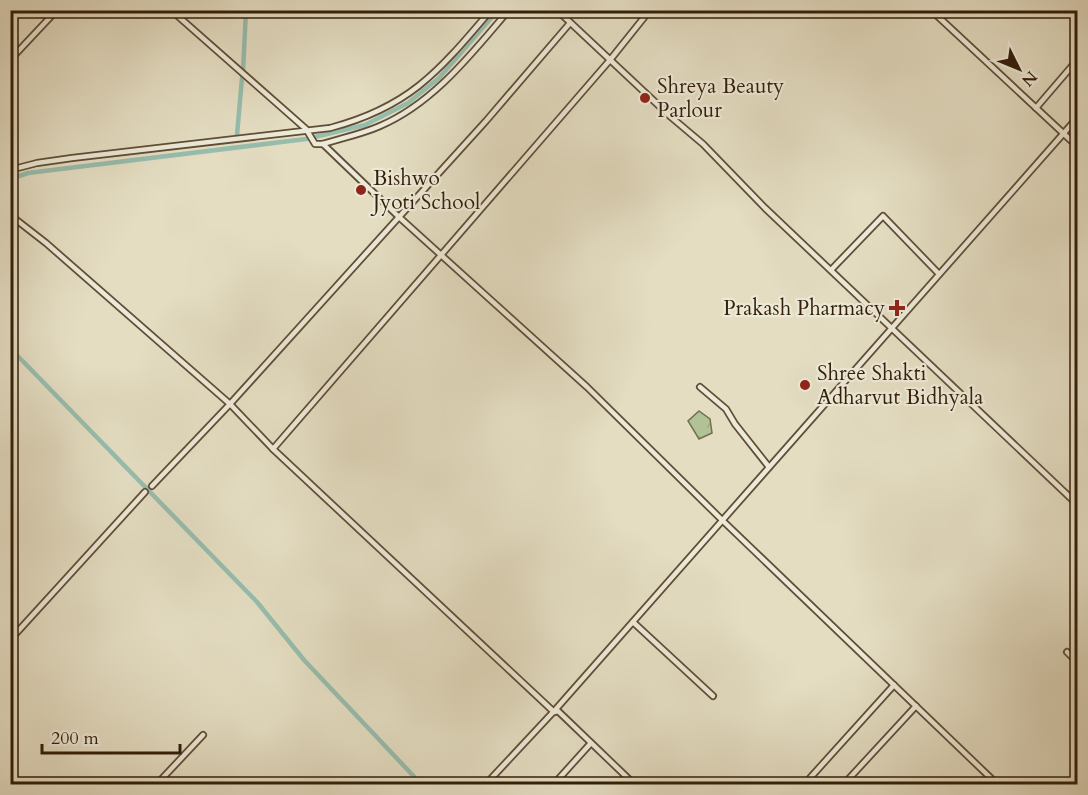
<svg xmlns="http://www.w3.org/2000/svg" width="1088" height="795" viewBox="0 0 1088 795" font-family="Cardo,serif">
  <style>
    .forest { fill: url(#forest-crowns); stroke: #727050; stroke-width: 1.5 }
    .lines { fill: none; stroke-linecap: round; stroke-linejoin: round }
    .canal { stroke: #97bdad; stroke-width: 4.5 }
    .minor-casing { stroke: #5f4e37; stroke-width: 8 }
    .minor { stroke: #ede9d7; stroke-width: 4.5 }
    .poi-dot { fill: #8f2418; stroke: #ede9d7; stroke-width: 2 }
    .labels { text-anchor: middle; stroke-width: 4.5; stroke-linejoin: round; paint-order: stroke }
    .poi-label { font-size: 21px; fill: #331e09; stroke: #ede9d7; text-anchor: start }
  </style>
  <defs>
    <pattern id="forest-crowns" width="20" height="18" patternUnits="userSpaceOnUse" patternTransform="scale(1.5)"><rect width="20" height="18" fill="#b1c296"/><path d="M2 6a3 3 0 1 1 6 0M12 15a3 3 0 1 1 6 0" fill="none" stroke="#99a680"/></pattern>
  </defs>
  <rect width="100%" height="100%" fill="#e4ddc2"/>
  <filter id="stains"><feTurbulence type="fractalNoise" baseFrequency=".00333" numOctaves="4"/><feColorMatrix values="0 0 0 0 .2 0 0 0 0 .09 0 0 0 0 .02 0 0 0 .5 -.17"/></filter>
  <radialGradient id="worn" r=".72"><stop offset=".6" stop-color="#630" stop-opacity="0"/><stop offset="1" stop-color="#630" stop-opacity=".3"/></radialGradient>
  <path class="forest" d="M 699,411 L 710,419 L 712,433 L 699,439 L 688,421 Z"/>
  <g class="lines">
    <g class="canal">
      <path d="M 243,71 L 246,10"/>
      <path d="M 237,135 L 242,78"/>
      <path d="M 10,179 L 28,173 L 306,139 L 365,125 L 408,103 L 439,78 L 498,10"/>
      <path d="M 10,348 L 257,602 L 304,660 L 421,784"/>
    </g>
    <defs>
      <g id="minor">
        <path d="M 171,10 L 306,129 L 315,144 L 323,144 C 342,138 362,134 380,126 C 434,103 472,53 509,10"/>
        <path d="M 557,10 L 671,117 L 703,144 L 765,208 L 1078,505"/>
        <path d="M 931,10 L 1078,147"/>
        <path d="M 10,60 L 57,10"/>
        <path d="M 1036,108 L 1078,59"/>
        <path d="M 323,144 L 399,217 L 486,121 L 570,23"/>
        <path d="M 10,170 L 37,163 L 72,158 L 330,128 C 410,107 439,71 491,10"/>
        <path d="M 10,215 L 46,243 L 230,404 L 273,449"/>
        <path d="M 831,270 L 883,216 L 939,274"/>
        <path d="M 700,387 L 726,409 L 735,424 L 769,467"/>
        <path d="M 152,486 L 230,404 L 399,217 L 587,387 L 722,520 L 997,784"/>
        <path d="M 633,622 L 713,696"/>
        <path d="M 10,640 L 145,492"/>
        <path d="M 1067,652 L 1078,663"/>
        <path d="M 810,778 L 894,685"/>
        <path d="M 157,784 L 203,735"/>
        <path d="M 486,784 L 556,709 L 1078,117"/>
        <path d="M 554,784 L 591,743"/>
        <path d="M 634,784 L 558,711 L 554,712 L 273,449 L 610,60 L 650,10"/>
        <path d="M 844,784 L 916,706"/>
      </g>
    </defs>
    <use href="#minor" class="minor-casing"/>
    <use href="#minor" class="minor"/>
  </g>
  <g class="poi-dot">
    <circle cx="645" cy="98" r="6"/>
    <circle cx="361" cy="190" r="6"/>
    <path d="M894 299h6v6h6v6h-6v6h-6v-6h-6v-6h6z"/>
    <circle cx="805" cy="385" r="6"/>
  </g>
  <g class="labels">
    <g class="poi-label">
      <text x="657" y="93">Shreya Beauty<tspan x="657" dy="24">Parlour</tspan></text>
      <text x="373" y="185">Bishwo<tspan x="373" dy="24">Jyoti School</tspan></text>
      <text x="885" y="315" text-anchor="end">Prakash Pharmacy</text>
      <text x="817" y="380">Shree Shakti<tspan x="817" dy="24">Adharvut Bidhyala</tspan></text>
    </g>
  </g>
  <rect width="1088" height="795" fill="none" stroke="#e4ddc2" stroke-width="36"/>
  <rect x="12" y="12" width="1064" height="771" fill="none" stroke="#331e09" stroke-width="3"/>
  <rect x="18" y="18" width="1052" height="759" fill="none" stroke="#331e09" stroke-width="1.5"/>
  <g transform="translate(1019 69) rotate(133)" stroke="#ede9d7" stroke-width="4.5" paint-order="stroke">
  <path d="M0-4.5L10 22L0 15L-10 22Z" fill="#331e09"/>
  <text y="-9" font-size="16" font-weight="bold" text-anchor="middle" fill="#331e09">N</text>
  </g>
  <path d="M42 744v9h138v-9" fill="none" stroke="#331e09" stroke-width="3"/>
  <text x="51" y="744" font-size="18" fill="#331e09" stroke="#ede9d7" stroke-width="4.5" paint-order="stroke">200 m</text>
  <rect width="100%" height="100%" filter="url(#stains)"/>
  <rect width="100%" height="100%" fill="url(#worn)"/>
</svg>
